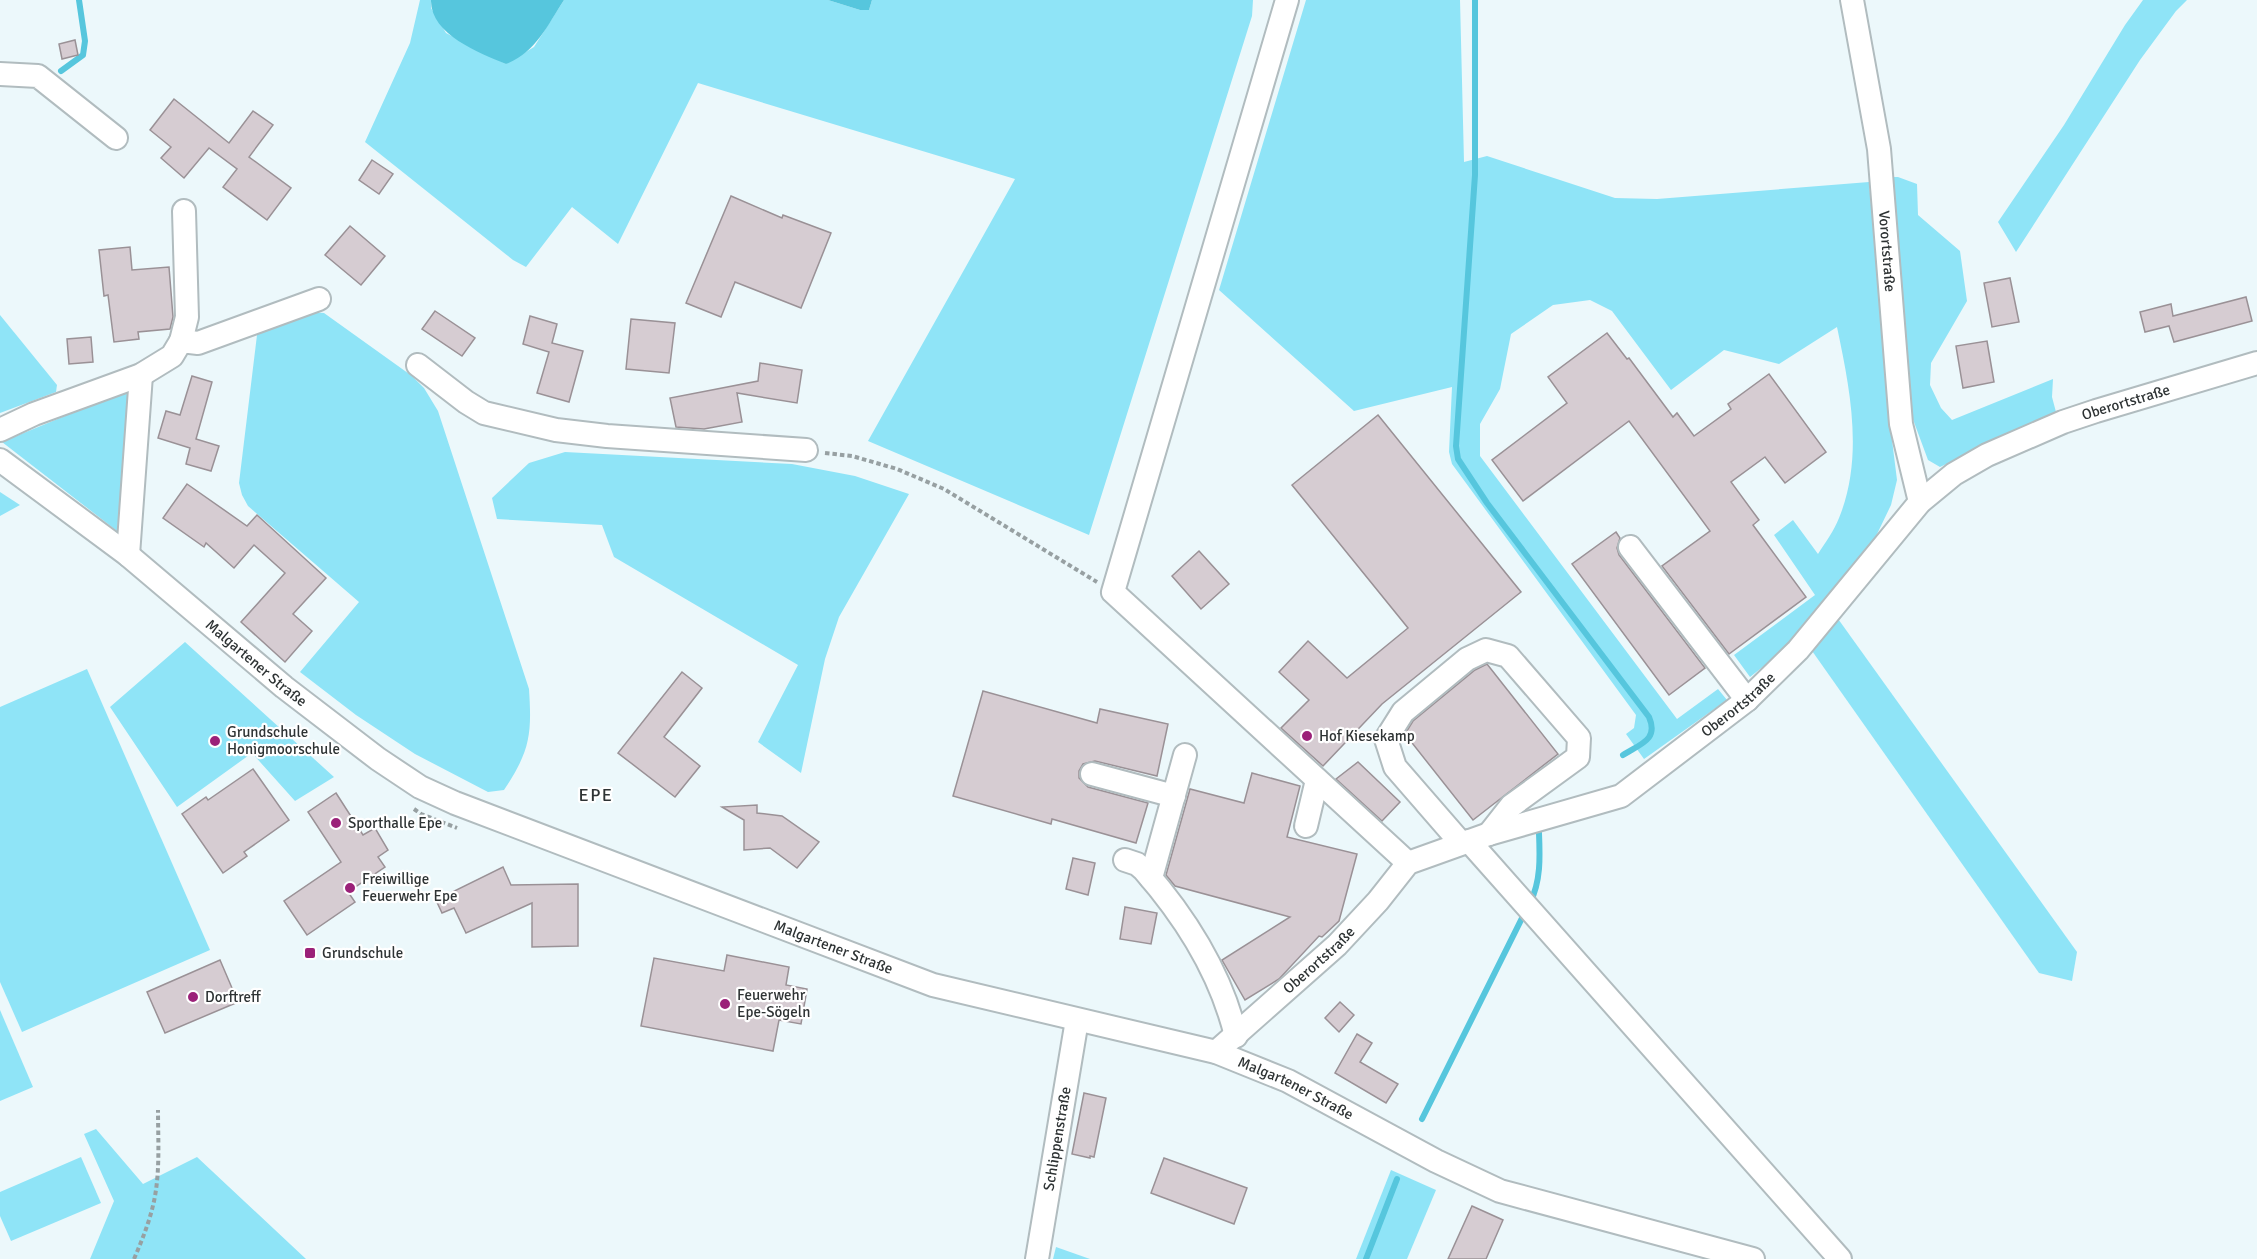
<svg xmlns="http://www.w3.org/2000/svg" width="2257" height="1259" viewBox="0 0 2257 1259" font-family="Signika,sans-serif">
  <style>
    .green { fill: #8fe4f7 }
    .water { fill: #56c6dd }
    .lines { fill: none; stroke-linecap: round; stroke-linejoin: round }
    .stream { stroke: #56c6dd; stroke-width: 6 }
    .building { fill: #d6ccd2; stroke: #9a9196; stroke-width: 1.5 }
    .minor-casing { stroke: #b1bcbf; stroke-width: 26 }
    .path { stroke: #97a0a2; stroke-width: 4; stroke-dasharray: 4.5 3; stroke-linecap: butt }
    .minor { stroke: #fff; stroke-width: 22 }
    .poi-dot { fill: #9b2179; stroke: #fff; stroke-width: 2 }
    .labels { text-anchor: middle; stroke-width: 4.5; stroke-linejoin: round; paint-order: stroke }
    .street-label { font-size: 15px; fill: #2e3334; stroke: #fff }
    .poi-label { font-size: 15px; fill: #2e3334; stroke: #fff; text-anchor: start }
    .quarter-label { font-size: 18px; letter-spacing: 1.5px; fill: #2e3334; stroke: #fff }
  </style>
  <rect width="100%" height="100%" fill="#ecf8fb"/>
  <g class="green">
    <path d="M 420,0 L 431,0 L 431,8 L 446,33 L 506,64 L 534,47 L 564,0 L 828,0 L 860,10 L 869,10 L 872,0 L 1253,0 L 1252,16 L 1089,535 L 868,441 L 1015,179 L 698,83 L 618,244 L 572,207 L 526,267 L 513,260 L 365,142 L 410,43 Z"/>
    <path d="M 1306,0 L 1460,0 L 1464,162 L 1487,156 L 1615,198 L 1657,199 L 1869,182 L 1889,416 L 1897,480 L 1891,505 L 1866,557 L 1779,654 L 1750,677 L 1734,655 L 1815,595 L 1774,535 L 1793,520 L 1818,554 C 1825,543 1834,531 1839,518 C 1864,457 1850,389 1837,327 L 1779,364 L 1724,350 L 1671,390 L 1612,311 L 1590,300 L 1553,305 L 1511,334 L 1500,389 L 1480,424 L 1480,456 L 1677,719 L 1718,689 L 1727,700 L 1644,759 L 1626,734 L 1634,728 L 1636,715 L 1452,464 L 1449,452 L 1452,387 L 1354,411 L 1219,290 Z"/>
    <path d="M 2143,0 L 2187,0 L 2176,11 L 2140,60 L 2016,252 L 1998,222 L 2064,125 L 2125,25 Z"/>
    <path d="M 1889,177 L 1898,177 L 1917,184 L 1918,215 L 1960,251 L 1967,301 L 1931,363 L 1930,385 L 1941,408 L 1952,420 L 2053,379 L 2052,397 L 2056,412 L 1940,467 L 1928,460 L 1911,414 Z"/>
    <path d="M 310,312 L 324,313 L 412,376 L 424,388 L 438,411 L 529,689 C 532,735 530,751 504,790 L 488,792 L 415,754 L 356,715 L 300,672 L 359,602 L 248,506 L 242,495 L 239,483 L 257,335 L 262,328 Z"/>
    <path d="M 0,315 L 57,385 L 56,392 L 0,413 Z"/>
    <path d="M 130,389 L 131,391 L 117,531 L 2,442 Z"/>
    <path d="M 565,452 L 792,464 L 855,476 L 909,494 L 839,617 L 825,659 L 801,773 L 758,742 L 798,665 L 614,557 L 602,525 L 497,519 L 492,498 L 529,463 Z"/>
    <path d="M 0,492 L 20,505 L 0,516 Z"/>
    <path d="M 1836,616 L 2077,952 L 2072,981 L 2039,973 L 1810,648 Z"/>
    <path d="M 185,642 L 334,777 L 295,801 L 252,753 L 177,807 L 110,707 Z"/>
    <path d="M 87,669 L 210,950 L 22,1032 L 0,982 L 0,707 Z"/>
    <path d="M 0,1010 L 33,1087 L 0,1101 Z"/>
    <path d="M 96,1129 L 143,1184 L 197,1157 L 306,1259 L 90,1259 L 114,1201 L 84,1134 Z"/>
    <path d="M 81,1157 L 101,1203 L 11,1241 L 0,1216 L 0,1192 Z"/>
    <path d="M 1391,1170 L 1436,1190 L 1407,1259 L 1356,1259 Z"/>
    <path d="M 1056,1247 L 1090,1259 L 1053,1259 Z"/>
  </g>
  <g class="water">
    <path d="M 431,0 L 564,0 C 547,26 536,52 506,64 C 479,53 430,34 431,0 Z"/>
    <path d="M 828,0 L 872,0 L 869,10 L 860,10 Z"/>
  </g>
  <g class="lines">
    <g class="stream">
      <path d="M 1475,0 L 1475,175 L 1456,446 L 1458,459 L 1487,503 L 1649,717 C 1659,740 1640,744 1623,755"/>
      <path d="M 61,71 L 83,55 L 85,41 L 79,0"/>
      <path d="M 1530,903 C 1541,881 1540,857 1539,833"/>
      <path d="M 1422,1119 L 1525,912"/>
      <path d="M 1366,1259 L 1397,1179"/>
    </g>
  </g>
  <g class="building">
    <path d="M 75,40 L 78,55 L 62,59 L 59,44 Z"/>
    <path d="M 174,99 L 229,143 L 253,111 L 273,125 L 249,157 L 291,188 L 267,220 L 223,187 L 237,169 L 209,148 L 184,178 L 161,158 L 171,147 L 150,130 Z"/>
    <path d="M 372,160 L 393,174 L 379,194 L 359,180 Z"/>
    <path d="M 731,196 L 782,218 L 783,215 L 831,233 L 801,308 L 735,282 L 721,317 L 686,303 Z"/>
    <path d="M 350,226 L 385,256 L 361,285 L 325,255 Z"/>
    <path d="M 130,247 L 132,270 L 169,267 L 173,317 L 170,329 L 138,332 L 139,339 L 114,342 L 108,295 L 104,296 L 99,250 Z"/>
    <path d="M 2010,278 L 2019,322 L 1992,327 L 1984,283 Z"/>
    <path d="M 2246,297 L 2252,321 L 2174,342 L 2169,326 L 2145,332 L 2140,312 L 2171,304 L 2173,316 Z"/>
    <path d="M 435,311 L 475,338 L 462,356 L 422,329 Z"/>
    <path d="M 530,316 L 557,324 L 552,343 L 583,351 L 569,402 L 537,393 L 549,352 L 523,344 Z"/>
    <path d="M 631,319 L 675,323 L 669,373 L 626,369 Z"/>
    <path d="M 1607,333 L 1627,359 L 1629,358 L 1673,417 L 1677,413 L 1694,436 L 1731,409 L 1728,404 L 1769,374 L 1826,452 L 1785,483 L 1765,457 L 1731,482 L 1759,520 L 1753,525 L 1806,597 L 1729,654 L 1662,566 L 1710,531 L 1629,421 L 1523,501 L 1492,460 L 1567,403 L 1548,377 Z"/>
    <path d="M 91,337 L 93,362 L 69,364 L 67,339 Z"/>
    <path d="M 1987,341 L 1994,382 L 1963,388 L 1956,346 Z"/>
    <path d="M 760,363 L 802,370 L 797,403 L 737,393 L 742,422 L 704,429 L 676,427 L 670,398 L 758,381 Z"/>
    <path d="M 192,376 L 212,382 L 196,439 L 219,446 L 211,471 L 186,464 L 190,448 L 158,438 L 166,411 L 180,415 Z"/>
    <path d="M 1378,415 L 1521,592 L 1382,704 L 1323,766 L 1281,728 L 1309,700 L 1279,672 L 1308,641 L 1347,678 L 1408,628 L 1292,485 Z"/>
    <path d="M 187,484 L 247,526 L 257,515 L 326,578 L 293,614 L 312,631 L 285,662 L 241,622 L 285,573 L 254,545 L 234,568 L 206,543 L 204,547 L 163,518 Z"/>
    <path d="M 1616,532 L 1620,538 L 1617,548 L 1619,555 L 1705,668 L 1669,695 L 1572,564 Z"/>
    <path d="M 1199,551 L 1229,584 L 1201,609 L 1172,576 Z"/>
    <path d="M 1487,664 L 1558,754 L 1473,820 L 1405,734 L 1413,721 L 1475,670 Z"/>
    <path d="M 682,672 L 702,688 L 664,737 L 700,766 L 675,797 L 618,753 Z"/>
    <path d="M 983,691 L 1097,723 L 1100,709 L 1168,724 L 1157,776 L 1095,761 L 1083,764 L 1079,771 L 1079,778 L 1088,787 L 1148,803 L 1136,843 L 1052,819 L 1051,824 L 953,796 Z"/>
    <path d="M 1358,762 L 1400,802 L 1382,821 L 1336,779 Z"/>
    <path d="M 253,769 L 289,820 L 244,852 L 247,856 L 223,873 L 182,814 L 206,797 L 208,800 Z"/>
    <path d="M 1252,773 L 1300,786 L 1287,837 L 1357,854 L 1339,921 L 1322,937 L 1319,936 L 1279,979 L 1245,1000 L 1222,960 L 1290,917 L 1175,886 L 1166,875 L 1190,789 L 1244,803 Z"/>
    <path d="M 336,793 L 363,835 L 375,828 L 388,850 L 378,857 L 385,867 L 348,892 L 355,902 L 307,935 L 284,901 L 341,862 L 308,812 Z"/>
    <path d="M 757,805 L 757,813 L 782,816 L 819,842 L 797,868 L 770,848 L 744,850 L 744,820 L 722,807 Z"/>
    <path d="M 1073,858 L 1095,863 L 1088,895 L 1066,889 Z"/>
    <path d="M 503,867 L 511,885 L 578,884 L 578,946 L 532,947 L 532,903 L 466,933 L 454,908 L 442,913 L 436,900 Z"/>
    <path d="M 1125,907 L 1157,913 L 1151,944 L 1120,939 Z"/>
    <path d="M 727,955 L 789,967 L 786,985 L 807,989 L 801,1024 L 779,1020 L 773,1051 L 641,1026 L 654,958 L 724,971 Z"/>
    <path d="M 220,960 L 238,1002 L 165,1033 L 147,992 Z"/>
    <path d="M 1340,1002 L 1354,1015 L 1339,1032 L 1325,1018 Z"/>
    <path d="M 1357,1034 L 1372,1043 L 1360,1062 L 1398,1084 L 1386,1103 L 1335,1073 Z"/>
    <path d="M 1084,1093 L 1106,1098 L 1094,1157 L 1090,1156 L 1090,1158 L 1072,1154 Z"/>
    <path d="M 1164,1158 L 1247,1188 L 1234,1224 L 1151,1193 Z"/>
    <path d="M 1472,1206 L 1503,1220 L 1486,1259 L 1448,1259 Z"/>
  </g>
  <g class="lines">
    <defs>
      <g id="minor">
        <path d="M 1287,0 L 1113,592 L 1408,863"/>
        <path id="s1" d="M 1852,0 L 1879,149 L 1901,424 L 1920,502"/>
        <path d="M 0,74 L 38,76 L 116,138"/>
        <path d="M 181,341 L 187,317 L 184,211"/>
        <path d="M 418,365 L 466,402 L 484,413 L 556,430 L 607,436 L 806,450"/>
        <path d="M 0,430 L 34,414 L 141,375 L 172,356 L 181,341 L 198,343 L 319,299"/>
        <path id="s2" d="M 0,460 L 128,555 L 284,687 L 378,759 L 420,787 L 455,803 L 933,985 L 1216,1052 L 1288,1081 L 1436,1161 L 1500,1191 L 1753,1259"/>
        <path d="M 1630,547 L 1747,700"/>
        <path d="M 128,555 L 141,375"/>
        <path d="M 1092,774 L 1174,796"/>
        <path d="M 1306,826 L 1317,780"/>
        <path d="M 1469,841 L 1840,1259"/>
        <path d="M 1461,843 L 1395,767 L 1386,739 L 1403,712 L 1467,659 L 1486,650 L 1508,656 L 1579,738 L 1578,757 L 1511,806 L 1489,834"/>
        <path d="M 1125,860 L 1137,864 L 1144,870 C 1186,918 1221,974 1236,1036"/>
        <path d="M 1151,878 L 1185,755"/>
        <path id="s3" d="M 1216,1052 L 1337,945 L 1378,901 L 1408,863 L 1489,834 L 1621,796 L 1747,700 L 1798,650 L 1920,502 L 1954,474 L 1987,455 L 2063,422 L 2096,411 L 2257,363"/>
        <path id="s4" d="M 1037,1259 L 1077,1020"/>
      </g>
    </defs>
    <use href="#minor" class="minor-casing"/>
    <g class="path">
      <path d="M 825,453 L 852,456 L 897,469 L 944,489 L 1097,582"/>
      <path d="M 414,809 L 421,814 L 457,828"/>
      <path d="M 134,1259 C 143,1238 151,1218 155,1196 C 160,1168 158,1138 158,1110"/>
    </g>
    <use href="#minor" class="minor"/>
  </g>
  <g class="poi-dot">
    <circle cx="1307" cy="736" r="6"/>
    <circle cx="215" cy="741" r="6"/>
    <circle cx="336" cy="823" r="6"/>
    <circle cx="350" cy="888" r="6"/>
    <rect x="304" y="947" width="12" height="12" rx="3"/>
    <circle cx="193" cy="997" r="6"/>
    <circle cx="725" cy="1004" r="6"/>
  </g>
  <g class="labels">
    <g class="street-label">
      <text dy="5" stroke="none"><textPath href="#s1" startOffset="254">Vorortstraße</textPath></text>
      <text dy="5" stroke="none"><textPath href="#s3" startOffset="1146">Oberortstraße</textPath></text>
      <text dy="5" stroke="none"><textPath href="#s2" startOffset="327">Malgartener Straße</textPath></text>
      <text dy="5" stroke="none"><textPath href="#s3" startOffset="642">Oberortstraße</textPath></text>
      <text dy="5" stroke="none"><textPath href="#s2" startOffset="976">Malgartener Straße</textPath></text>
      <text dy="5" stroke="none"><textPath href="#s3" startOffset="138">Oberortstraße</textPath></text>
      <text dy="5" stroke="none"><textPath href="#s2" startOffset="1461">Malgartener Straße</textPath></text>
      <text dy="5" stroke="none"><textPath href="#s4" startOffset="122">Schlippenstraße</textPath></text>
    </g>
    <g class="poi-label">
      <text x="227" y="737">Grundschule<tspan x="227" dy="17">Honigmoorschule</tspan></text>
      <text x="1319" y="741">Hof Kiesekamp</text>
      <text x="348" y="828">Sporthalle Epe</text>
      <text x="362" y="884">Freiwillige<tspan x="362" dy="17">Feuerwehr Epe</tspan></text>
      <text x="322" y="958">Grundschule</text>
      <text x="737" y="1000">Feuerwehr<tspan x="737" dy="17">Epe-Sögeln</tspan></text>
      <text x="205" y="1002">Dorftreff</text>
    </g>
    <g class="quarter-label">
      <text x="596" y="801">EPE</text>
    </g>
  </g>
</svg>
